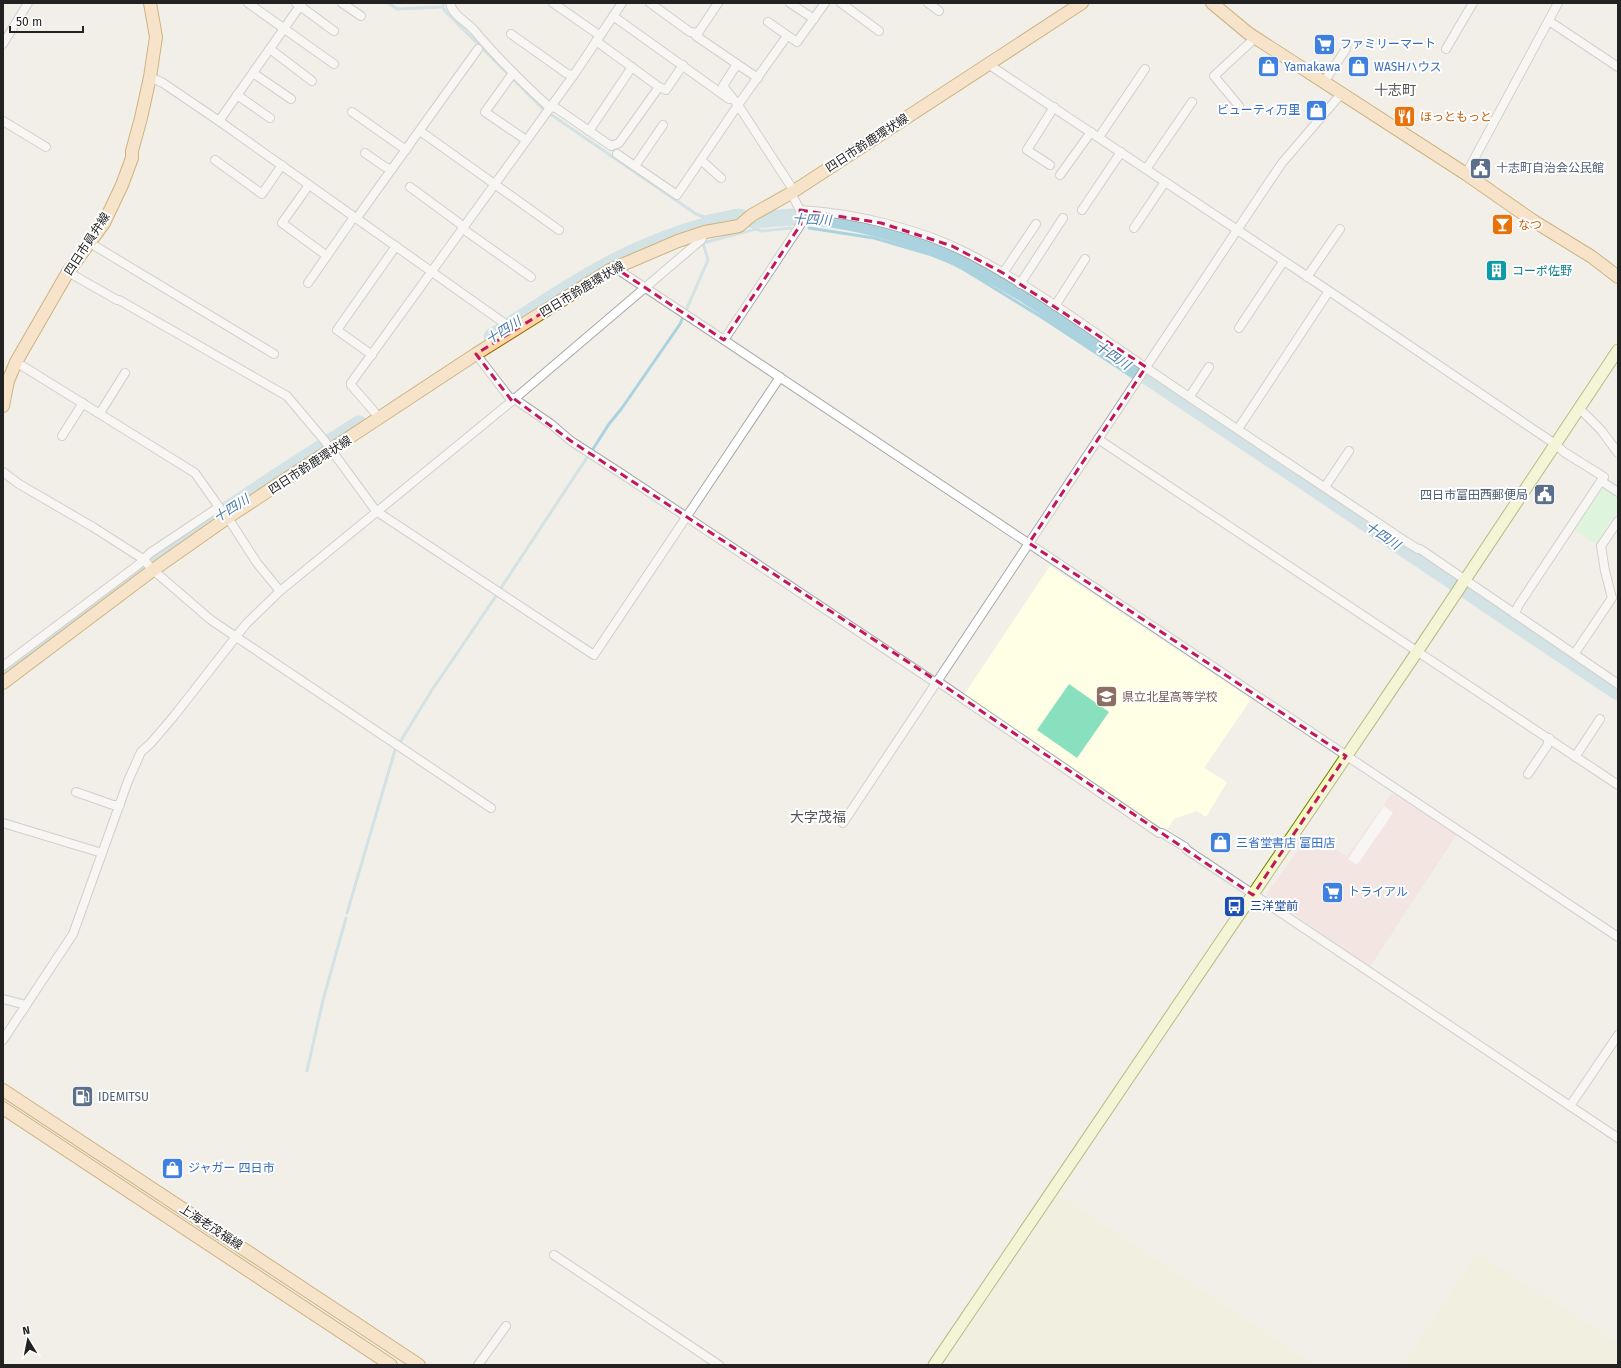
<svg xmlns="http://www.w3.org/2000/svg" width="1621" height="1368" viewBox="0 0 1621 1368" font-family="'Fira Sans','Noto Sans JP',sans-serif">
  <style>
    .commercial { fill: #f2dad9 }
    .education { fill: #ffffe5 }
    .farmland { fill: #eef0d5 }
    .park { fill: #c8facc }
    .pitch { fill: #88e0be }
    .pier { fill: #fff }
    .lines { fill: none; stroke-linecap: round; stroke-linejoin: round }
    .stream { stroke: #aad3df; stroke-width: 3 }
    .river { stroke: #aad3df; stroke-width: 17 }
    .street-casing { stroke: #a9a9a9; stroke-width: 10 }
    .secondary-casing { stroke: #707d05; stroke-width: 13 }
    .primary-casing { stroke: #a06b00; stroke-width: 14 }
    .street { stroke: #fff; stroke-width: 8 }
    .secondary { stroke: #f7fabf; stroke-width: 11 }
    .primary { stroke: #fcd6a4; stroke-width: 12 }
    .marked { fill: none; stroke: #c2185b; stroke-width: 3; stroke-dasharray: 8 5; stroke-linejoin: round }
    .labels { text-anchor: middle; stroke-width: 4; stroke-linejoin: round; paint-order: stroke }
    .shop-label { font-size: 12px; fill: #366cbe; stroke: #fff; text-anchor: start }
    .food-label { font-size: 12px; fill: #c56008; stroke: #fff; text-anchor: start }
    .street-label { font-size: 12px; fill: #222; stroke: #fff }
    .service-label { font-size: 12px; fill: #4e5e75; stroke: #fff; text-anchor: start }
    .culture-label { font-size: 12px; fill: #0d838f; stroke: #fff; text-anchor: start }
    .education-label { font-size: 12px; fill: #785e54; stroke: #fff; text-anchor: start }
    .transit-label { font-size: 12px; fill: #164399; stroke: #fff; text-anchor: start }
    .water-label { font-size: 13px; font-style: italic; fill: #4a7aab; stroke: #fff }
    .quarter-label { font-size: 14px; fill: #555; stroke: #fff }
  </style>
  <rect width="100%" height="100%" fill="#f2efe9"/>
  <path class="commercial" d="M 1392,793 L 1457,834 L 1370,967 L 1266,895 L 1309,834 L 1347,856 Z"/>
  <path class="education" d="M 1050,566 L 1251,699 L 1204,768 L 1227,782 L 1206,817 L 1197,811 L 1174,819 L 1166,831 L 964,695 Z"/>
  <g class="farmland">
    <path d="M 1058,1194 L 1314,1365 L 942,1365 Z"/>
    <path d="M 1477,1253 L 1618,1344 L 1618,1365 L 1403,1365 Z"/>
  </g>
  <path class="park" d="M 1602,489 L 1605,489 L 1618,498 L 1618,511 L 1596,544 L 1574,530 Z"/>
  <path class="pitch" d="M 1069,684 L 1109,712 L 1077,758 L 1037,730 Z"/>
  <path class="pier" d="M 1384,806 L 1393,813 L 1357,865 L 1348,859 Z"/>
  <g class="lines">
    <g class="stream">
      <path d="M 388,3 L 397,9 L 443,7"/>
      <path d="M 443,3 L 443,7 L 445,11 L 543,109 L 696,214 L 704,217 L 738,210 L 744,211"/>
      <path d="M 766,216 L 775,219"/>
      <path d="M 809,228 L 874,238 L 932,255 L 955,264 L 1046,320 L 1134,378"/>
      <path d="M 593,449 L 609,424 L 622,408 L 680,324 L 708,260 L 703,243 L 756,229 L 762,231 L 791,228"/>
      <path d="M 501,588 L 588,456"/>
      <path d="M 400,742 L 432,690 L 496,596"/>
      <path d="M 347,913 L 395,750"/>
      <path d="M 307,1071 L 323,1000 L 346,918"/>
    </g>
    <g class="river">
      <path d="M 492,337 C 537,308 583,276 632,253 C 662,240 694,227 727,221 C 739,218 753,220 766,219 C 782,218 799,216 814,217 C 890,224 959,255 1023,293 L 1618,692"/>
      <path d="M 3,674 L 164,552 L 284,472 L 359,424"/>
    </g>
    <defs>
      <g id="street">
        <path d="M 248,3 L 334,64"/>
        <path d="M 296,3 L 334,31"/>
        <path d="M 342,3 L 361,16"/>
        <path d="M 450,3 C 453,16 466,21 474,30 C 497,58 523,83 549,107 L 556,108 L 611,146 L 619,143 L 659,87"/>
        <path d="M 553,3 L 599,35"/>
        <path d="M 650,3 L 690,32 L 698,33"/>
        <path d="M 718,3 L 696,36 L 737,64 L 723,86 L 738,105 L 794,191"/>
        <path d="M 790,3 L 814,19"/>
        <path d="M 841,3 L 879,31"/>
        <path d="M 928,3 L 939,11"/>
        <path d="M 613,16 L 729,99"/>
        <path d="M 1549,21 L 1618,67"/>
        <path d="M 768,22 L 797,42 L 825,3"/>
        <path d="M 511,34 L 566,73 L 573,76"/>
        <path d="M 596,41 L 659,87 L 666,90 L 683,65"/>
        <path d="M 3,44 L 28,3"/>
        <path d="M 270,49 L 312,81"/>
        <path d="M 1446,49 L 1473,3"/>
        <path d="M 737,64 L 758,78"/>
        <path d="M 988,64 L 1329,291 L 1555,444 L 1564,452 L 1604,477 L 1601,481"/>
        <path d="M 253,73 L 291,99"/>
        <path d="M 513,73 L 485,112 L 526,140"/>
        <path d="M 150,77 L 163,83 L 219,121 L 504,323 L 511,333"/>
        <path d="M 1324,82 L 1346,49"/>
        <path d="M 237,95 L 270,118"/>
        <path d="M 1239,106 L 1214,76 L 1255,38"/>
        <path d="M 352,112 L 406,150"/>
        <path d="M 3,121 L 46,147"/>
        <path d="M 219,121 L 302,3"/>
        <path d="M 420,131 L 559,230"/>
        <path d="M 589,131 L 632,67"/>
        <path d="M 1099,137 L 1145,69"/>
        <path d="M 365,153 L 385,167 L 392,169"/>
        <path d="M 617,154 L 677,195 L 738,105 L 787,36"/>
        <path d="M 215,160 L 262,194 L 282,165"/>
        <path d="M 701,160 L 721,178"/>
        <path d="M 1050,165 L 1027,150 L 1054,107"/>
        <path d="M 635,166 L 663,125"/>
        <path d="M 1146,169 L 1192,102"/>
        <path d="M 1466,174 L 1558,3"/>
        <path d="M 1060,175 L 1091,132"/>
        <path d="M 309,185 L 282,223 L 327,256"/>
        <path d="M 410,187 L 459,223 L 464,228"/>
        <path d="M 791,193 L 800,210 L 801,224 L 724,340 L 1618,937"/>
        <path d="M 800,210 C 854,213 921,229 969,254 C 1023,282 1073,317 1123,352 C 1216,416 1311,478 1405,541 L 1418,549 L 1420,549 L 1618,684"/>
        <path d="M 1082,210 L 1121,152"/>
        <path d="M 356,219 L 478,49"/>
        <path d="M 1134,228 L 1165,182"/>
        <path d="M 463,229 L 531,277"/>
        <path d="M 90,243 L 274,354"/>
        <path d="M 618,266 L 620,271 L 724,340"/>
        <path d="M 68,272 L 117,300 L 119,300 L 287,396 L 324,440 L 376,511 L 594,655 L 780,377"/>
        <path d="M 1003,273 L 1036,224"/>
        <path d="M 1307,277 L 1340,229"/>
        <path d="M 308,283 L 354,217"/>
        <path d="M 1020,284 L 1063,218"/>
        <path d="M 1055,306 L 1085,259"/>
        <path d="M 1239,328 L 1283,262"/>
        <path d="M 476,354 L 512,401"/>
        <path d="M 372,355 L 337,330 L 396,246"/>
        <path d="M 16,362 L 195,473 L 219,507"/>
        <path d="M 1190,396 L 1209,367"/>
        <path d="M 513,398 L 551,424 L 571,441 L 622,474 L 936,683"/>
        <path d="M 1579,408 L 1601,430 L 1618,453"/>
        <path d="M 100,413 L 125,373"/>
        <path d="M 380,419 L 372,409 L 351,385 L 351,383 L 573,76 L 622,3"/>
        <path d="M 1238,429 L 1329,291"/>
        <path d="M 62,436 L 83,403"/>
        <path d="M 1098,439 L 1618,785"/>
        <path d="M 3,472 L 19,484 L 93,527 L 143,559 L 153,570 L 211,620 L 491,808"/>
        <path d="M 1325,487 L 1349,451"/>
        <path d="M 228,518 L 257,563 L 280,591"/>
        <path d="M 1515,614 L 1518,606 L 1601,481 L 1618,492"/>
        <path d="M 1575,653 L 1612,598 L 1605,571 L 1601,546 L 1618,521"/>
        <path d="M 3,666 L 138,565 L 150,553 L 219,507 L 227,518"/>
        <path d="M 937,681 L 1159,833 L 1162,833 L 1185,847 L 1187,850 L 1618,1138"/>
        <path d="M 1575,757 L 1600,719"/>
        <path d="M 1528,774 L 1547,746 L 1549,738"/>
        <path d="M 76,792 L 113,805 L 120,805"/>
        <path d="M 3,823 L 102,853"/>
        <path d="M 843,823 L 1265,188 L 1282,163 L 1341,94"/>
        <path d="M 3,999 L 26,1005"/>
        <path d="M 3,1040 L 73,934 L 128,781 L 141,752 L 151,743 L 174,716 L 246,624 L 280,591 L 512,401 L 701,240 L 705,232"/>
        <path d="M 1570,1106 L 1618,1035"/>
        <path d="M 554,1255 L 719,1365"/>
        <path d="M 478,1365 L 506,1326"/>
      </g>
      <path id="secondary" d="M 934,1365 L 1417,652 L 1618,350"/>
      <g id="primary">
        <path d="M 1212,3 L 1248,33 L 1466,174 L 1532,220 L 1592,257 L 1618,277"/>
        <path d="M 3,406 L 8,381 L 16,362 L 68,272 L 104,223 L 122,185 L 132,158 L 132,151 L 141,118 L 150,77 L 156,37 L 150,3"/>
        <path d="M 3,683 L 153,570 L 227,518 L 476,354 L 610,270 L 678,241 L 705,232 L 739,226 L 752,215 L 791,193 L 1082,3"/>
        <path d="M 3,1090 L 419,1365"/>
        <path d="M 3,1108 L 391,1365"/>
      </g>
    </defs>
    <use href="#street" class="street-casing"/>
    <use href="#secondary" class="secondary-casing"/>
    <use href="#primary" class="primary-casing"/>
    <use href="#street" class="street"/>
    <use href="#secondary" class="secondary"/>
    <use href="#primary" class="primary"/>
  </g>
  <path d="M0 0H1621V1368H0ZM 800,210 L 881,223 L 952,246 L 1003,273 L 1146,367 L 1029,543 L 1346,756 L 1253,895 L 937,681 L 571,441 L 513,398 L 512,401 L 476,354 L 618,266 L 620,271 L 724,340 L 801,224 Z" fill="#f2efe9" fill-opacity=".55" fill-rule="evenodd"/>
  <path class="marked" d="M 800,210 L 881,223 L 952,246 L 1003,273 L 1146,367 L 1029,543 L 1346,756 L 1253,895 L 937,681 L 571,441 L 513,398 L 512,401 L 476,354 L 618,266 L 620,271 L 724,340 L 801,224 Z"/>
  <defs>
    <symbol id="supermarket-square" viewBox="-11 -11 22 22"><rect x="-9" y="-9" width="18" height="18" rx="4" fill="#3f7fe0" stroke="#fff"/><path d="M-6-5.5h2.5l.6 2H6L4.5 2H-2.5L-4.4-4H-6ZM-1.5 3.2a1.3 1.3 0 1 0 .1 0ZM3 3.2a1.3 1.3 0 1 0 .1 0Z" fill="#fff"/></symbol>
    <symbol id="shop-square" viewBox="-11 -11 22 22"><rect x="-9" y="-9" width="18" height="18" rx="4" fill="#3f7fe0" stroke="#fff"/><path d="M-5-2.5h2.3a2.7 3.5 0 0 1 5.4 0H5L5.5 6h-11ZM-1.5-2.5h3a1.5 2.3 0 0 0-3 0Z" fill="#fff"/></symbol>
    <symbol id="restaurant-square" viewBox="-11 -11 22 22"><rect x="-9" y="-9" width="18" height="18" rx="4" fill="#e8710a" stroke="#fff"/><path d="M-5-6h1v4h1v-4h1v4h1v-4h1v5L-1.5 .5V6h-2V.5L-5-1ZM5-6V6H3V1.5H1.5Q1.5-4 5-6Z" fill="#fff"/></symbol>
    <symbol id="civic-square" viewBox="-11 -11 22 22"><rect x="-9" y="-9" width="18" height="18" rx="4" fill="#5c6f8a" stroke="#fff"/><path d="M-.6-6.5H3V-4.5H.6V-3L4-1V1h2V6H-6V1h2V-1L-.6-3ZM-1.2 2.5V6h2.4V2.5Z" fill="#fff"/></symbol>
    <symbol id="bar-square" viewBox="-11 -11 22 22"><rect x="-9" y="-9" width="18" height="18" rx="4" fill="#e8710a" stroke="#fff"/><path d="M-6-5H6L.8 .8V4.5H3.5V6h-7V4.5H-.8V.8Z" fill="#fff"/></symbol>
    <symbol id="building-square" viewBox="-11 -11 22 22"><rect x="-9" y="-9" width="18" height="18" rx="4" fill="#0f9aa8" stroke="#fff"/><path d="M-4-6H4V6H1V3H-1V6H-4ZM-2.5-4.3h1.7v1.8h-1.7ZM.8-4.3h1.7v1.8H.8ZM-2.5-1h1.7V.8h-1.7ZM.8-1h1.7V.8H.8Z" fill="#fff"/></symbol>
    <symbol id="school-square" viewBox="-11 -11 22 22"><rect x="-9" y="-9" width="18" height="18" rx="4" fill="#8d6e63" stroke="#fff"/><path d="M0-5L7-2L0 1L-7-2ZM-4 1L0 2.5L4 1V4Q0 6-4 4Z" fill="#fff"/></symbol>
    <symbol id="bus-square" viewBox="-11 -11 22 22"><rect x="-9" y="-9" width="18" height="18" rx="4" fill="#1a4fb4" stroke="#fff"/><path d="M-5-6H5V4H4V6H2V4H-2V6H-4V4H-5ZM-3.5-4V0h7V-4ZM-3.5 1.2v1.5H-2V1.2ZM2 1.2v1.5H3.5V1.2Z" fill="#fff"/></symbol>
    <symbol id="fuel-square" viewBox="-11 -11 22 22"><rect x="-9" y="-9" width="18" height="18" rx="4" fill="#5c6f8a" stroke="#fff"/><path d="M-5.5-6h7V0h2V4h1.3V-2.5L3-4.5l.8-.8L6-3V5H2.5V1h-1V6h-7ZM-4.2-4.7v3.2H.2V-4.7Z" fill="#fff"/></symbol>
  </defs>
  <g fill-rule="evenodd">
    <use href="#supermarket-square" x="1312" y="32" width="25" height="25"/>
    <use href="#shop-square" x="1256" y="54" width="25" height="25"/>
    <use href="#shop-square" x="1346" y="54" width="25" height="25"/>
    <use href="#shop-square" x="1304" y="98" width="25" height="25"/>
    <use href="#restaurant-square" x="1392" y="104" width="25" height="25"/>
    <use href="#civic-square" x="1468" y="156" width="25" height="25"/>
    <use href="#bar-square" x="1490" y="212" width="25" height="25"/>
    <use href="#building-square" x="1484" y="258" width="25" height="25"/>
    <use href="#civic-square" x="1532" y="482" width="25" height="25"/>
    <use href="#school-square" x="1094" y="684" width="25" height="25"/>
    <use href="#shop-square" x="1208" y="830" width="25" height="25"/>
    <use href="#supermarket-square" x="1320" y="880" width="25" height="25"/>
    <use href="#bus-square" x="1222" y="894" width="25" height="25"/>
    <use href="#fuel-square" x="70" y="1084" width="25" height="25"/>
    <use href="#shop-square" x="160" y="1156" width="25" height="25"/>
  </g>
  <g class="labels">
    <g class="shop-label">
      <text x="1340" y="48">ファミリーマート</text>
      <text x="1284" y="71">Yamakawa</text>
      <text x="1374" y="71">WASHハウス</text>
      <text x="1300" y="114" text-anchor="end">ビューティ万里</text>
      <text x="1236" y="847">三省堂書店 富田店</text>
      <text x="1348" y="896">トライアル</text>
      <text x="188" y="1172">ジャガー 四日市</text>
    </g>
    <g class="food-label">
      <text x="1420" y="121">ほっともっと</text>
      <text x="1518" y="229">なつ</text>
    </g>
    <g class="street-label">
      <text transform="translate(867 143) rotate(-33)" y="4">四日市鈴鹿環状線</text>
      <text transform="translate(87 244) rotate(-57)" y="4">四日市員弁線</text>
      <text transform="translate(582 289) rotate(-31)" y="4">四日市鈴鹿環状線</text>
      <text transform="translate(310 465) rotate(-33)" y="4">四日市鈴鹿環状線</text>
      <text transform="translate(211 1227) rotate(33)" y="4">上海老茂福線</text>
    </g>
    <g class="service-label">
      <text x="1496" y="172">十志町自治会公民館</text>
      <text x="1528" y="499" text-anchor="end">四日市富田西郵便局</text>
      <text x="98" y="1101">IDEMITSU</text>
    </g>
    <g class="culture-label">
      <text x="1512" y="275">コーポ佐野</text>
    </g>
    <g class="education-label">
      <text x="1122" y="701">県立北星高等学校</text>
    </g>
    <g class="transit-label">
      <text x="1250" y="910">三洋堂前</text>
    </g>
    <g class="water-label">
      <text transform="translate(812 219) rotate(2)" y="5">十四川</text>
      <text transform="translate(503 330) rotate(-33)" y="5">十四川</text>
      <text transform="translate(1113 355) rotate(34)" y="5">十四川</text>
      <text transform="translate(231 508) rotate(-33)" y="5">十四川</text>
      <text transform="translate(1383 535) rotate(34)" y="5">十四川</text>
    </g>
    <g class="quarter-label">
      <text x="1395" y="95">十志町</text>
      <text x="818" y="822">大字茂福</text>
    </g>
  </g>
  <rect width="1621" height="1368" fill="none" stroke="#222222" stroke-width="8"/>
  <g transform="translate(28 1340) rotate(350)" stroke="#ffffff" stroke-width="3" paint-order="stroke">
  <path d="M0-3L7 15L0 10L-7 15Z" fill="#222222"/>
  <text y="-6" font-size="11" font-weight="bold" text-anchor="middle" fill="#222222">N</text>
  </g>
  <path d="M10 26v6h73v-6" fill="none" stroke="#222222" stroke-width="2"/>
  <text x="16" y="26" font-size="12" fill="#222222" stroke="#ffffff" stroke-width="3" paint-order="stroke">50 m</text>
</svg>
